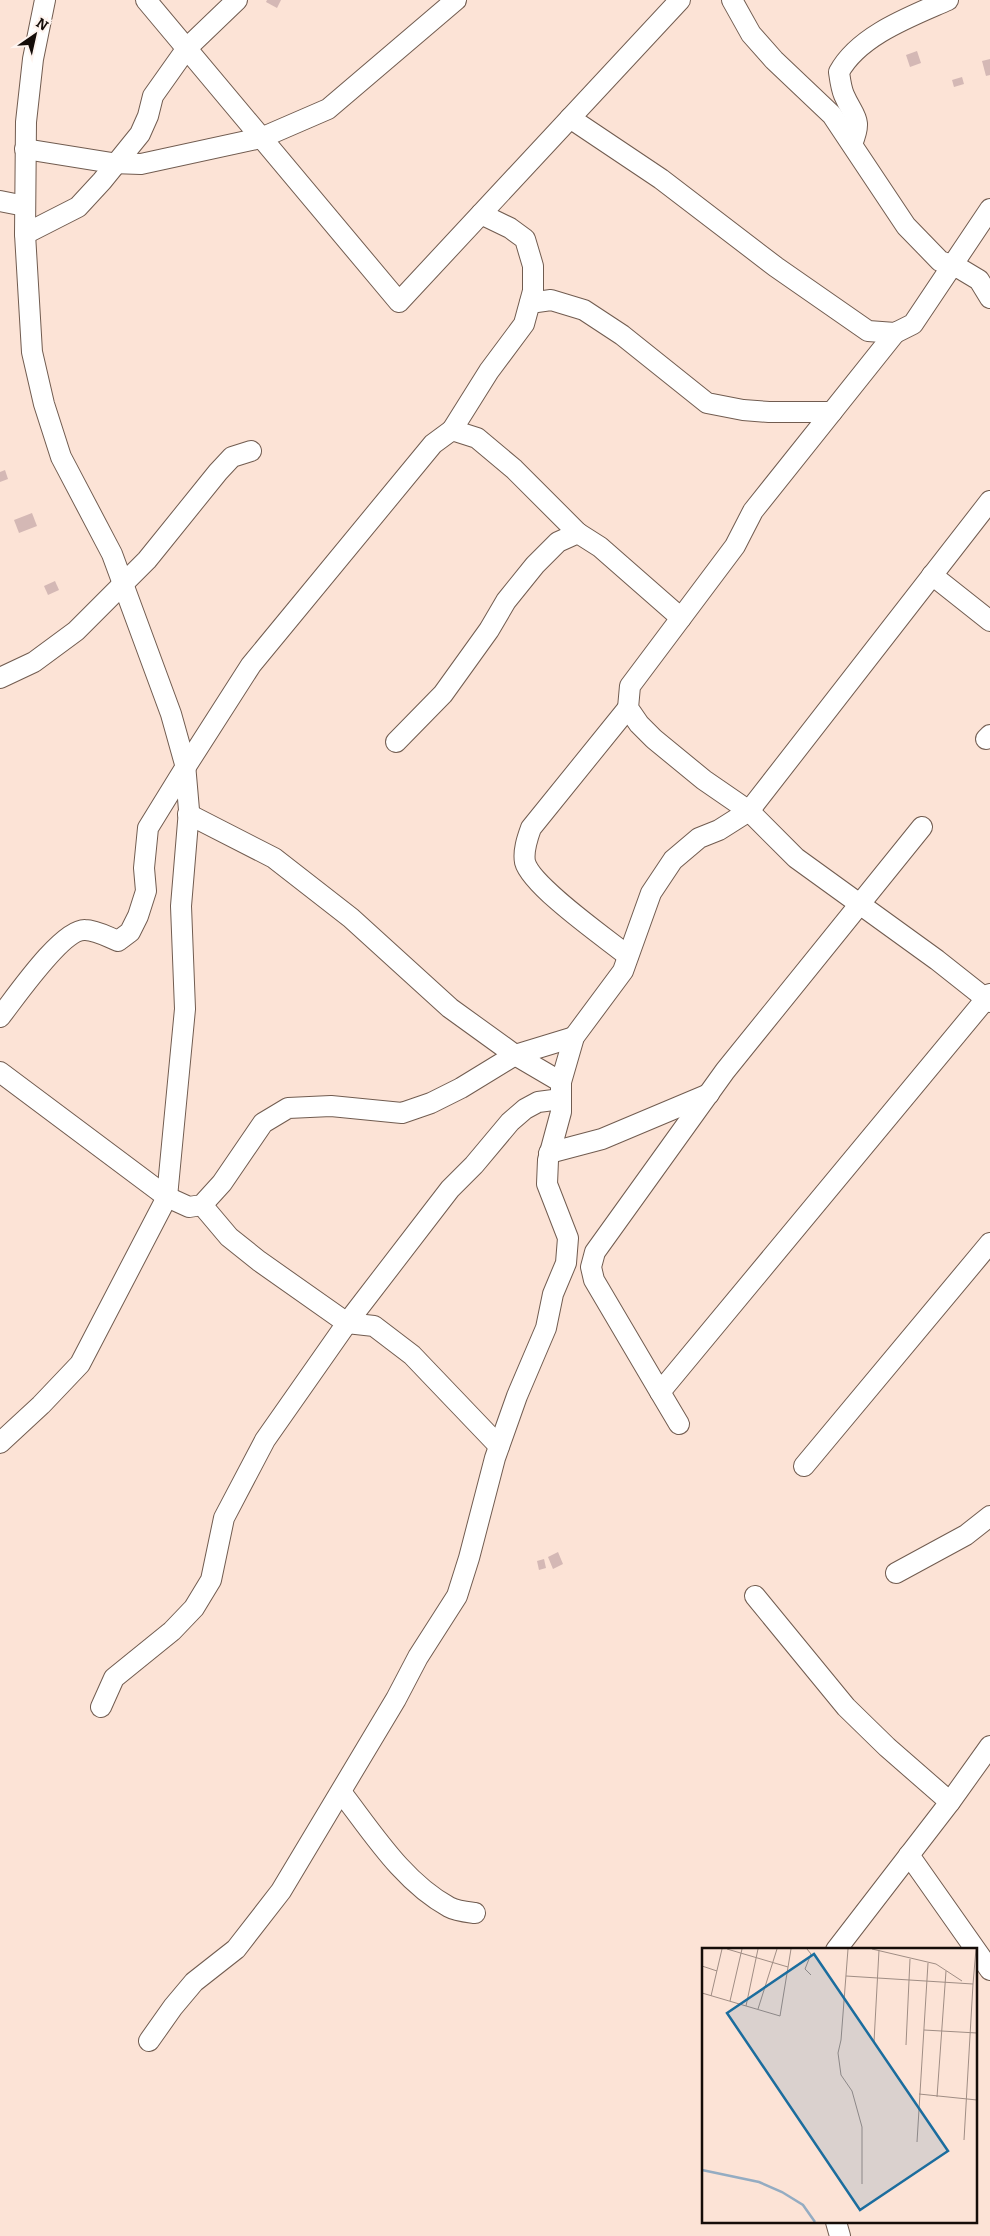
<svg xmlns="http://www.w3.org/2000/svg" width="990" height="2236" viewBox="0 0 990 2236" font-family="Bitter,serif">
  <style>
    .building { fill: #d4b8b5 }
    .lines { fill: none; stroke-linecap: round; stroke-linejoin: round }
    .minor-casing { stroke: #715c50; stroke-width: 22 }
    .minor { stroke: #fff; stroke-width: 20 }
    .inset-river { fill: none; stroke: #94acc2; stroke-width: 2.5 }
    .inset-road { fill: none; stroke: #a08d84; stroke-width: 1 }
    .view { fill: #1b6d9e; fill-opacity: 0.15; stroke: #1b6d9e; stroke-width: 2.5 }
    .inset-edge { fill: none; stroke: #150d09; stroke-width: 2.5 }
  </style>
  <rect width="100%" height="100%" fill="#fce3d6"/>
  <g class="building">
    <path d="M 267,0 L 281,0 L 277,8 L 266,2 Z"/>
    <path d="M 917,51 L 921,63 L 910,67 L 906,55 Z"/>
    <path d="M 990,59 L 990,75 L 986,76 L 982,61 Z"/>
    <path d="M 962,77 L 964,84 L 954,87 L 952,80 Z"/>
    <path d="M 5,470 L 8,479 L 0,482 L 0,472 Z"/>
    <path d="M 32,513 L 37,526 L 19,533 L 14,520 Z"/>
    <path d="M 55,581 L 59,590 L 48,595 L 44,586 Z"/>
    <path d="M 558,1552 L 563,1564 L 553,1569 L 548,1557 Z"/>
    <path d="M 544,1559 L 546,1568 L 539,1570 L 537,1561 Z"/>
  </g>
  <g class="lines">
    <defs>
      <g id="minor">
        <path d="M 146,0 L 399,302 L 680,0"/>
        <path d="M 732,0 L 751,34 L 774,60 L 832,115 L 906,226 L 940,261 L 959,268 L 979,280 L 990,298"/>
        <path d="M 570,118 L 661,179 L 776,267 L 868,331 L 895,333 L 913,324 L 990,209"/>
        <path d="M 852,144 C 863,118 854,118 844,95 C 841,88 840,79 839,72 C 859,35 912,16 948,0"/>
        <path d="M 25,149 L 112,163 L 141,164 L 261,138 L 328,109 L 456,0"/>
        <path d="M 0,201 L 25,206"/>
        <path d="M 25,234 L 78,207 L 102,181 L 140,134 L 148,116 L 153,96 L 187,48 L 237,0"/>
        <path d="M 530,303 L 551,300 L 584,310 L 622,335 L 707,403 L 743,410 L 769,412 L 832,412"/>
        <path d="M 895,333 L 753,511 L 735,546 L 630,686 L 628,708 L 639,724 L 654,739 L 704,780 L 749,811 L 796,858 L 937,960 L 990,1002"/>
        <path d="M 452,430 L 489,371 L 524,324 L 533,291 L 533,266 L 525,239 L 510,228 L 481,214"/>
        <path d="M 932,575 L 990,621"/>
        <path d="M 0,678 L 34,662 L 76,631 L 147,560 L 218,472 L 232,457 L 251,451"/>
        <path d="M 628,708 L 531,828 C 527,839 523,851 525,862 C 531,886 607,939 628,956"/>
        <path d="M 986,739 L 990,735"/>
        <path d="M 396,742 L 443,694 L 489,630 L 506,601 L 535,565 L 558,542 L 578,533 L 600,547 L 681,618"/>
        <path d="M 188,814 L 274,858 L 351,918 L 450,1008 L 515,1055 L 561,1082"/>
        <path d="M 922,827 L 725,1071 L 595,1252 L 591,1267 L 594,1280 L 660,1392 L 990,994"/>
        <path d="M 0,1017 C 15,998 62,929 85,930 C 96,930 108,937 118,941 L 130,932 L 138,916 L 146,891 L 144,868 L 148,828 L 185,768 L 251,665 L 433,444 L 452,430 L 477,438 L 514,469 L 578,533"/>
        <path d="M 0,1072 L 167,1197 L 189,1207 L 202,1205 L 222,1183 L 263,1123 L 288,1108 L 331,1106 L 402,1113 L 431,1103 L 461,1088 L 515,1055 L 574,1037"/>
        <path d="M 549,1153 L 602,1139 L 709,1094"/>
        <path d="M 202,1205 L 229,1237 L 259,1261 L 347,1323 L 374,1326 L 412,1355 L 499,1446"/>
        <path d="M 660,1392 L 679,1424"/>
        <path d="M 0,1443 L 41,1405 L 80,1364 L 167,1197 L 185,1009 L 181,906 L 189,810 L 185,764 L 171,714 L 112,554 L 61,457 L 44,404 L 32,352 L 25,234 L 26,122 L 33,59 L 45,0"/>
        <path d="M 804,1466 L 990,1243"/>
        <path d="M 896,1573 L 966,1535 L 990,1516"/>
        <path d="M 755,1596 L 846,1707 L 887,1747 L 950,1802"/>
        <path d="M 101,1707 L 114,1678 L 172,1631 L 194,1608 L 211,1580 L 224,1518 L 265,1440 L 347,1323 L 450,1189 L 474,1165 L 510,1122 L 525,1109 L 538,1102 L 561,1099"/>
        <path d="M 341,1792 C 372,1832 403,1882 449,1907 C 456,1911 467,1912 475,1913"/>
        <path d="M 909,1855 L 990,1970"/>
        <path d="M 836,1950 L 950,1802 L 990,1746"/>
        <path d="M 149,2041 L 173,2007 L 194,1982 L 236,1949 L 281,1891 L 396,1699 L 418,1657 L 457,1596 L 469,1558 L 495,1458 L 517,1396 L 546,1328 L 553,1294 L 566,1263 L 568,1238 L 547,1184 L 548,1160 L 561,1112 L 561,1082 L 574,1037 L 623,971 L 651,893 L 673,860 L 699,838 L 719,830 L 749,811 L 990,501"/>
        <path d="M 836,2222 L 840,2236"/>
      </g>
    </defs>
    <use href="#minor" class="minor-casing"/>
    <use href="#minor" class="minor"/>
  </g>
  <g transform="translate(702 1948)">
    <rect width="275" height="275" fill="#fce3d6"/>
    <path class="inset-river" d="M 0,222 L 57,234 L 80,244 L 101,257 L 113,274"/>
    <path class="inset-road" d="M 25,1 L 86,19M 105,1 L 109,6 L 103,21 L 109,27M 146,1 L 139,92 L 136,105 L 139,127 L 150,143 L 160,179 L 160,236M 170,1 L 234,16 L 260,33M 0,18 L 15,23M 144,28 L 271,36 L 262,192M 271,36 L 274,1M 0,45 L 78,68 L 89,1M 9,48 L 20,1M 28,53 L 40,1M 44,58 L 56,1M 56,61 L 75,1M 222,82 L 275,85M 172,94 L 177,2M 204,97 L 208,11M 217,146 L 275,152M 235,149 L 244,23M 215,194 L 226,15"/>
    <path class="view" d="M 112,6 L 246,203 L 158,262 L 25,65 Z"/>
    <rect width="275" height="275" class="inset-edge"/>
  </g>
  <g transform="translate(35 35) rotate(34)" stroke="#fef4ef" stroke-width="4" paint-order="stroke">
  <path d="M0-4L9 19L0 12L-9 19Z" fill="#150d09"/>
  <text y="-8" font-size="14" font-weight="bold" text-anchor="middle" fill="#150d09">N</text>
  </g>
</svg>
